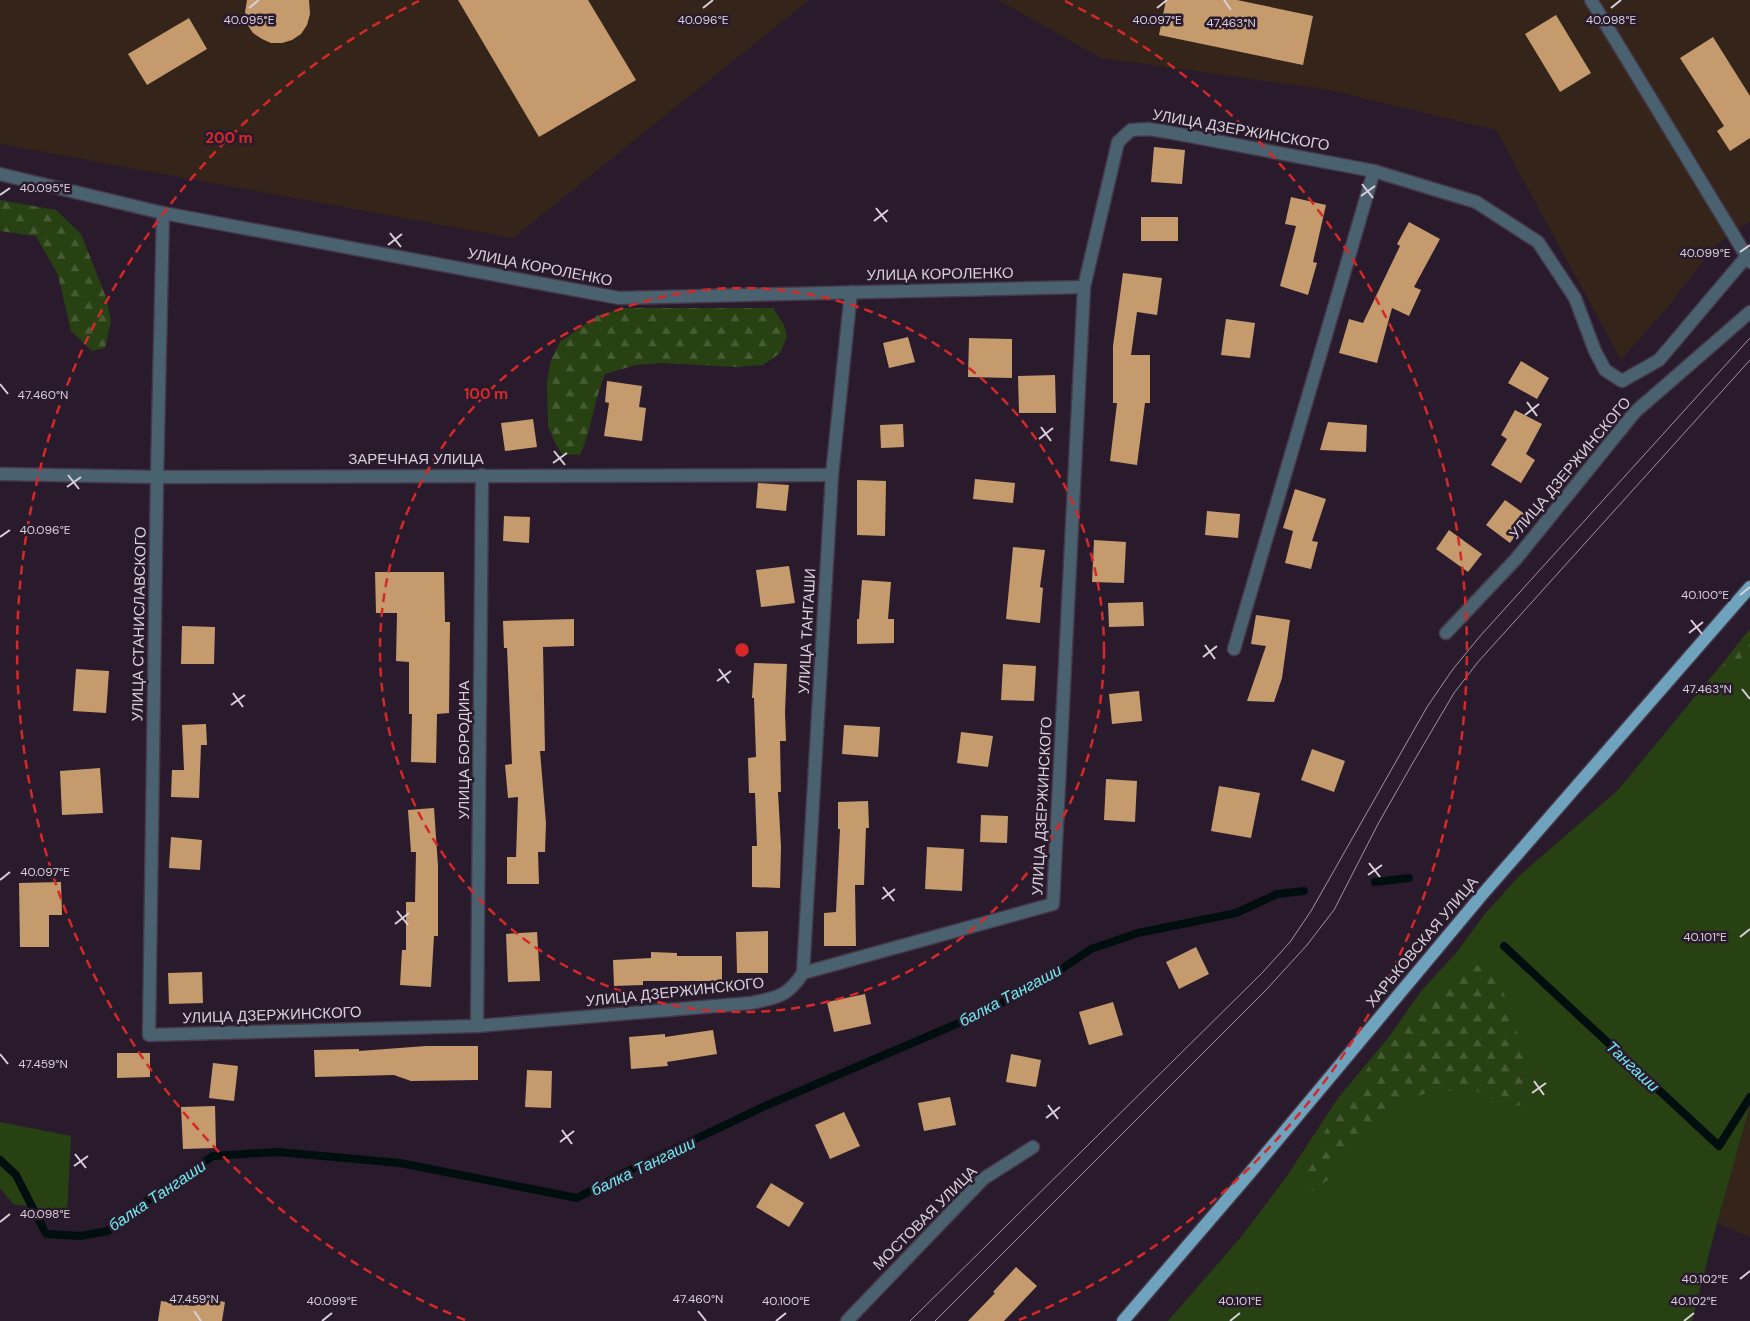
<svg xmlns="http://www.w3.org/2000/svg" width="1750" height="1321" viewBox="0 0 1750 1321" font-family="'DM Sans',sans-serif">
  <style>
    .industrial { fill: #34241a }
    .green { fill: #284113 }
    .forest { fill: url(#forest-firs) }
    .lines { fill: none; stroke-linecap: round; stroke-linejoin: round }
    .stream { stroke: #000e10; stroke-width: 8 }
    .building { fill: #c59b6d }
    .minor-casing { stroke: #453848; stroke-width: 15 }
    .major-casing { stroke: #453848; stroke-width: 15 }
    .minor { stroke: #4a626f; stroke-width: 12 }
    .major { stroke: #6fa3bd; stroke-width: 12 }
    .tram { stroke: #9f95a1; stroke-width: 1 }
    .ticks { fill: none; stroke: #d9d0db; stroke-width: 2 }
    .ring { fill: none; stroke: #d62828; stroke-width: 2.5; stroke-dasharray: 9 6 }
    .labels { text-anchor: middle; stroke-width: 5; stroke-linejoin: round; paint-order: stroke }
    .street-label { font-size: 15px; fill: #d9d0db; stroke: #291b2c }
    .water-label { font-size: 16px; font-style: italic; fill: #6fe8f0; stroke: #291b2c }
    .ticks-label { font-size: 12px; text-anchor: middle; fill: #d9d0db; stroke: #291b2c; stroke-width: 5; stroke-linejoin: round; paint-order: stroke }
    .centre { fill: #d62828; stroke: #291b2c; stroke-width: 2.5 }
    .ring-label { font-size: 15px; text-anchor: middle; font-weight: bold; fill: #d62828; stroke: #291b2c; stroke-width: 5; stroke-linejoin: round; paint-order: stroke }
  </style>
  <defs>
    <pattern id="forest-firs" width="22" height="20" patternUnits="userSpaceOnUse" patternTransform="scale(1.25)"><rect width="22" height="20" fill="#284113"/><path d="M5 1l3.5 6h-7zM16 11l3.5 6h-7z" fill="#475b35"/></pattern>
  </defs>
  <rect width="100%" height="100%" fill="#291b2c"/>
  <g class="industrial">
    <path d="M 0,0 L 809,0 L 513,238 L 0,144 Z"/>
    <path d="M 998,0 L 1750,0 L 1750,221 L 1715,246 L 1666,309 L 1621,360 L 1496,130 L 1330,90 L 1101,58 Z"/>
    <path d="M 1750,1106 L 1750,1237 L 1717,1223 Z"/>
  </g>
  <g class="green">
    <path d="M 1750,654 L 1750,1106 L 1717,1223 L 1692,1321 L 1168,1321 L 1241,1237 L 1287,1176 L 1338,1098 L 1389,1037 L 1422,990 L 1457,952 L 1484,915 L 1519,876 L 1618,790 L 1717,670 Z"/>
    <path d="M 0,1122 L 71,1136 L 67,1213 L 13,1204 L 0,1188 Z"/>
  </g>
  <g class="forest">
    <path d="M 0,200 L 56,210 L 81,234 L 106,297 L 111,321 L 105,348 L 92,351 L 71,331 L 58,275 L 36,236 L 0,231 Z"/>
    <path d="M 625,308 L 773,308 L 784,325 L 787,337 L 780,353 L 763,365 L 736,367 L 661,363 L 636,365 L 605,374 C 594,400 592,429 580,455 L 562,454 L 555,443 L 548,426 L 547,382 L 551,360 L 560,342 L 598,315 Z"/>
    <path d="M 1750,629 L 1750,654 L 1717,670 Z"/>
    <path d="M 1470,965 L 1489,967 L 1502,988 L 1514,1021 L 1532,1085 L 1525,1103 C 1501,1113 1493,1105 1475,1089 L 1428,1093 L 1407,1099 L 1381,1116 L 1341,1161 L 1329,1179 L 1312,1191 L 1305,1180 L 1311,1157 L 1327,1128 L 1389,1037 L 1454,971 Z"/>
  </g>
  <g class="lines">
    <g class="stream">
      <path d="M 1375,882 L 1409,878"/>
      <path d="M 1504,946 L 1719,1146 L 1750,1097"/>
      <path d="M 0,1160 L 16,1175 L 46,1234 L 80,1236 L 108,1231 L 132,1211 L 213,1156 L 278,1152 L 400,1163 L 577,1198 L 626,1172 L 765,1106 L 987,1011 L 1054,974 L 1091,949 L 1138,933 L 1236,913 L 1277,894 L 1304,891"/>
    </g>
  </g>
  <g class="building">
    <path d="M 247,0 L 309,0 L 310,14 L 307,25 L 301,34 L 292,40 L 282,43 L 271,43 L 262,39 L 253,33 L 247,24 L 245,12 Z"/>
    <path d="M 458,0 L 588,0 L 636,80 L 539,137 Z"/>
    <path d="M 1166,0 L 1237,0 L 1313,16 L 1303,65 L 1159,35 Z"/>
    <path d="M 1556,15 L 1591,73 L 1560,92 L 1525,34 Z"/>
    <path d="M 189,18 L 207,49 L 147,85 L 128,54 Z"/>
    <path d="M 1713,37 L 1750,96 L 1750,138 L 1730,151 L 1717,131 L 1724,126 L 1680,58 Z"/>
    <path d="M 1154,147 L 1185,150 L 1182,184 L 1151,182 Z"/>
    <path d="M 1291,197 L 1326,205 L 1313,262 L 1317,263 L 1308,295 L 1280,286 L 1296,226 L 1285,224 Z"/>
    <rect x="1141" y="217" width="37" height="24"/>
    <path d="M 1409,222 L 1440,239 L 1414,287 L 1421,290 L 1409,316 L 1392,308 L 1377,363 L 1339,353 L 1349,319 L 1363,323 L 1400,246 L 1397,244 Z"/>
    <path d="M 1123,273 L 1162,278 L 1157,315 L 1137,312 L 1131,355 L 1150,355 L 1150,403 L 1145,403 L 1137,465 L 1110,461 L 1117,403 L 1113,403 L 1113,346 Z"/>
    <path d="M 1226,319 L 1255,323 L 1250,358 L 1221,355 Z"/>
    <path d="M 908,337 L 915,362 L 889,368 L 883,343 Z"/>
    <path d="M 969,338 L 1012,339 L 1012,378 L 968,377 Z"/>
    <path d="M 1521,361 L 1549,378 L 1537,399 L 1508,383 Z"/>
    <path d="M 1055,375 L 1056,413 L 1019,413 L 1018,376 Z"/>
    <path d="M 607,381 L 642,386 L 639,407 L 646,408 L 642,441 L 604,436 L 609,403 L 605,402 Z"/>
    <path d="M 1515,410 L 1542,424 L 1526,454 L 1535,460 L 1521,483 L 1491,465 L 1507,439 L 1501,435 Z"/>
    <path d="M 533,419 L 537,447 L 505,451 L 501,423 Z"/>
    <path d="M 1328,422 L 1367,425 L 1366,452 L 1320,450 Z"/>
    <path d="M 903,424 L 904,447 L 881,448 L 880,425 Z"/>
    <path d="M 975,479 L 1015,483 L 1013,503 L 973,499 Z"/>
    <path d="M 857,480 L 886,481 L 885,536 L 857,535 Z"/>
    <path d="M 758,483 L 789,485 L 786,511 L 756,508 Z"/>
    <path d="M 1295,489 L 1326,499 L 1312,541 L 1318,542 L 1311,569 L 1285,563 L 1293,531 L 1283,528 Z"/>
    <path d="M 1505,500 L 1529,517 L 1510,543 L 1486,525 Z"/>
    <path d="M 1207,511 L 1240,514 L 1238,538 L 1205,535 Z"/>
    <path d="M 504,516 L 530,517 L 529,543 L 503,541 Z"/>
    <path d="M 1449,530 L 1482,554 L 1468,572 L 1436,549 Z"/>
    <path d="M 1094,540 L 1126,542 L 1124,583 L 1092,582 Z"/>
    <path d="M 1013,547 L 1045,550 L 1040,587 L 1043,588 L 1040,623 L 1006,619 Z"/>
    <path d="M 789,566 L 795,603 L 761,607 L 756,570 Z"/>
    <path d="M 375,572 L 444,572 L 445,622 L 450,622 L 449,713 L 437,714 L 436,763 L 411,762 L 412,714 L 409,714 L 409,662 L 396,661 L 397,613 L 376,613 Z"/>
    <path d="M 862,580 L 891,582 L 888,619 L 894,619 L 894,643 L 857,644 L 857,619 L 859,619 Z"/>
    <path d="M 1143,602 L 1144,626 L 1109,627 L 1108,603 Z"/>
    <path d="M 1256,615 L 1290,620 L 1282,678 L 1274,702 L 1247,701 L 1266,646 L 1251,644 Z"/>
    <path d="M 574,619 L 574,646 L 543,647 L 545,751 L 540,751 L 546,823 L 545,852 L 538,852 L 539,884 L 507,884 L 507,857 L 516,857 L 518,797 L 508,798 L 505,765 L 512,764 L 507,648 L 504,648 L 503,621 Z"/>
    <path d="M 182,626 L 215,627 L 214,664 L 181,664 Z"/>
    <path d="M 754,663 L 787,664 L 785,712 L 786,741 L 780,741 L 781,792 L 778,792 L 781,847 L 780,888 L 752,887 L 752,846 L 757,846 L 755,793 L 749,793 L 748,758 L 756,757 L 754,698 L 752,698 Z"/>
    <path d="M 1003,664 L 1036,666 L 1034,701 L 1001,700 Z"/>
    <path d="M 76,669 L 109,671 L 106,713 L 73,711 Z"/>
    <path d="M 1139,691 L 1142,721 L 1112,724 L 1109,694 Z"/>
    <path d="M 206,724 L 207,745 L 201,745 L 199,798 L 171,797 L 172,770 L 184,770 L 182,725 Z"/>
    <path d="M 844,725 L 880,727 L 878,757 L 842,754 Z"/>
    <path d="M 961,732 L 993,736 L 988,767 L 957,763 Z"/>
    <path d="M 1312,749 L 1345,761 L 1334,792 L 1301,780 Z"/>
    <path d="M 100,768 L 103,813 L 62,815 L 60,771 Z"/>
    <path d="M 1106,779 L 1137,781 L 1135,822 L 1104,820 Z"/>
    <path d="M 1219,786 L 1260,793 L 1251,838 L 1211,831 Z"/>
    <path d="M 868,801 L 869,828 L 866,828 L 864,885 L 855,885 L 856,946 L 824,946 L 824,913 L 836,912 L 840,829 L 838,829 L 838,802 Z"/>
    <path d="M 434,808 L 438,866 L 438,936 L 434,936 L 431,987 L 400,985 L 402,950 L 406,950 L 406,902 L 415,902 L 416,852 L 411,852 L 408,810 Z"/>
    <path d="M 981,815 L 1008,816 L 1007,843 L 980,842 Z"/>
    <path d="M 171,837 L 202,840 L 200,870 L 169,868 Z"/>
    <path d="M 927,847 L 964,849 L 962,891 L 925,889 Z"/>
    <path d="M 61,882 L 62,915 L 49,915 L 49,947 L 20,947 L 19,883 Z"/>
    <path d="M 768,931 L 768,973 L 737,973 L 736,932 Z"/>
    <path d="M 537,932 L 540,981 L 508,982 L 506,934 Z"/>
    <path d="M 1196,947 L 1209,974 L 1179,989 L 1166,962 Z"/>
    <path d="M 651,952 L 677,953 L 677,956 L 722,956 L 722,981 L 643,981 L 643,985 L 614,986 L 613,960 L 651,958 Z"/>
    <path d="M 202,972 L 203,1003 L 169,1004 L 168,973 Z"/>
    <path d="M 865,994 L 871,1024 L 834,1032 L 827,1002 Z"/>
    <path d="M 1113,1002 L 1123,1035 L 1089,1045 L 1079,1012 Z"/>
    <path d="M 713,1030 L 717,1054 L 667,1062 L 668,1066 L 631,1069 L 629,1037 L 665,1034 L 665,1037 Z"/>
    <path d="M 426,1046 L 478,1046 L 478,1080 L 411,1081 L 394,1075 L 315,1077 L 314,1050 L 359,1049 L 359,1051 Z"/>
    <path d="M 117,1053 L 150,1053 L 150,1077 L 117,1078 Z"/>
    <path d="M 1011,1054 L 1041,1060 L 1036,1087 L 1006,1082 Z"/>
    <path d="M 213,1063 L 238,1066 L 234,1101 L 209,1098 Z"/>
    <path d="M 527,1070 L 552,1071 L 551,1108 L 525,1107 Z"/>
    <path d="M 950,1097 L 956,1125 L 924,1131 L 918,1103 Z"/>
    <path d="M 215,1106 L 216,1148 L 183,1149 L 181,1107 Z"/>
    <path d="M 844,1112 L 860,1146 L 830,1159 L 815,1125 Z"/>
    <path d="M 771,1183 L 804,1203 L 789,1227 L 756,1207 Z"/>
    <path d="M 1016,1267 L 1037,1286 L 1004,1321 L 968,1321 L 995,1293 L 993,1292 Z"/>
    <path d="M 196,1297 L 225,1302 L 222,1321 L 158,1321 L 161,1301 L 194,1306 Z"/>
  </g>
  <g class="lines">
    <defs>
      <g id="minor">
        <path d="M 1591,0 L 1750,262"/>
        <path d="M 0,174 L 163,213 L 619,298 L 1084,287"/>
        <path d="M 163,213 L 157,477 L 149,1035 L 477,1026 L 751,1003 C 778,997 787,997 803,973 L 1053,904 L 1084,287 L 1118,142 L 1131,130 L 1148,129 L 1168,132 L 1374,171 L 1476,202 L 1538,242 L 1575,298 L 1595,351 L 1605,370 L 1622,381 L 1659,360 L 1747,256"/>
        <path d="M 0,474 L 157,477 L 832,475"/>
        <path d="M 1446,633 L 1516,559 L 1635,412 L 1750,312"/>
        <path d="M 1234,649 L 1374,171"/>
        <path d="M 803,973 L 832,475 L 851,292"/>
        <path d="M 477,1026 L 482,475"/>
        <path d="M 847,1321 L 983,1179 L 1033,1147"/>
      </g>
      <path id="major" d="M 1123,1321 L 1249,1174 L 1481,896 L 1750,587"/>
    </defs>
    <use href="#minor" class="minor-casing"/>
    <use href="#major" class="major-casing"/>
    <use href="#minor" class="minor"/>
    <use href="#major" class="major"/>
    <g class="tram">
      <path d="M 910,1321 L 1262,973 L 1290,942 L 1311,911 L 1427,707 L 1453,669 L 1481,635 L 1750,338"/>
      <path d="M 935,1321 L 1266,990 L 1307,945 L 1334,910 L 1378,824 L 1411,766 L 1454,693 L 1478,662 L 1750,360"/>
    </g>
  </g>
  <path class="ticks" d="M 1224,0 L 1231,10M 249,8 L 259,0M 703,8 L 713,0M 1157,8 L 1167,0M 1611,8 L 1621,0M 1362,184 L 1373,198M 0,195 L 10,188M 1361,196 L 1375,186M 876,208 L 887,222M 874,221 L 888,210M 390,233 L 401,247M 388,245 L 402,234M 1740,252 L 1750,245M 0,384 L 8,394M 1527,402 L 1537,416M 1525,415 L 1539,404M 1041,427 L 1051,441M 1039,439 L 1053,428M 554,451 L 565,465M 553,463 L 567,453M 68,475 L 79,489M 67,487 L 81,477M 0,537 L 10,530M 1740,595 L 1750,587M 1691,620 L 1702,634M 1689,633 L 1703,622M 1205,645 L 1215,659M 1203,657 L 1217,646M 719,669 L 729,683M 717,681 L 731,671M 1742,689 L 1750,699M 233,693 L 243,707M 231,705 L 245,695M 1369,863 L 1380,877M 1368,875 L 1382,865M 0,880 L 10,872M 883,887 L 894,901M 882,899 L 895,889M 397,911 L 408,925M 395,924 L 409,913M 1740,937 L 1750,929M 0,1054 L 8,1064M 1534,1081 L 1544,1095M 1532,1093 L 1546,1083M 1048,1105 L 1058,1119M 1046,1118 L 1060,1107M 562,1130 L 572,1144M 560,1142 L 574,1131M 75,1154 L 86,1168M 74,1166 L 88,1156M 0,1222 L 10,1214M 1740,1279 L 1750,1271M 194,1311 L 201,1321M 698,1311 L 706,1321M 322,1321 L 332,1313M 776,1321 L 786,1313M 1230,1321 L 1240,1313M 1684,1321 L 1694,1313"/>
  <g class="ring">
    <circle cx="742" cy="650" r="362"/>
    <path d="M465 1320A725 725 0 0 1 419 1M1065 1A725 725 0 0 1 1019 1320"/>
  </g>
  <g class="labels">
    <g class="street-label">
      <text transform="translate(1241 130) rotate(10)" y="5">УЛИЦА ДЗЕРЖИНСКОГО</text>
      <text transform="translate(540 267) rotate(11)" y="5">УЛИЦА КОРОЛЕНКО</text>
      <text transform="translate(940 274) rotate(-1)" y="5">УЛИЦА КОРОЛЕНКО</text>
      <text x="416" y="464">ЗАРЕЧНАЯ УЛИЦА</text>
      <text transform="translate(1570 468) rotate(-50)" y="5">УЛИЦА ДЗЕРЖИНСКОГО</text>
      <text transform="translate(139 624) rotate(-89)" y="5">УЛИЦА СТАНИСЛАВСКОГО</text>
      <text transform="translate(807 631) rotate(-87)" y="5">УЛИЦА ТАНГАШИ</text>
      <text transform="translate(464 750) rotate(-90)" y="5">УЛИЦА БОРОДИНА</text>
      <text transform="translate(1042 806) rotate(-87)" y="5">УЛИЦА ДЗЕРЖИНСКОГО</text>
      <text transform="translate(1422 942) rotate(-50)" y="5">ХАРЬКОВСКАЯ УЛИЦА</text>
      <text transform="translate(675 992) rotate(-6)" y="5">УЛИЦА ДЗЕРЖИНСКОГО</text>
      <text transform="translate(272 1015) rotate(-2)" y="5">УЛИЦА ДЗЕРЖИНСКОГО</text>
      <text transform="translate(925 1218) rotate(-45)" y="5">МОСТОВАЯ УЛИЦА</text>
    </g>
    <g class="water-label">
      <text transform="translate(1010 995) rotate(-28)" y="6">балка Тангаши</text>
      <text transform="translate(1633 1066) rotate(43)" y="6">Тангаши</text>
      <text transform="translate(643 1166) rotate(-26)" y="6">балка Тангаши</text>
      <text transform="translate(157 1195) rotate(-34)" y="6">балка Тангаши</text>
    </g>
  </g>
  <g class="ticks-label">
    <text x="249" y="24">40.095°E</text>
    <text x="703" y="24">40.096°E</text>
    <text x="1157" y="24">40.097°E</text>
    <text x="1611" y="24">40.098°E</text>
    <text x="1231" y="27">47.463°N</text>
    <text x="45" y="192">40.095°E</text>
    <text x="1705" y="257">40.099°E</text>
    <text x="43" y="399">47.460°N</text>
    <text x="45" y="534">40.096°E</text>
    <text x="1705" y="599">40.100°E</text>
    <text x="1707" y="693">47.463°N</text>
    <text x="45" y="876">40.097°E</text>
    <text x="1705" y="941">40.101°E</text>
    <text x="43" y="1068">47.459°N</text>
    <text x="45" y="1218">40.098°E</text>
    <text x="1705" y="1283">40.102°E</text>
    <text x="194" y="1303">47.459°N</text>
    <text x="698" y="1303">47.460°N</text>
    <text x="332" y="1305">40.099°E</text>
    <text x="786" y="1305">40.100°E</text>
    <text x="1240" y="1305">40.101°E</text>
    <text x="1694" y="1305">40.102°E</text>
  </g>
  <circle cx="742" cy="650" r="8" class="centre"/>
  <g class="ring-label">
    <text x="229" y="143">200 m</text>
    <text x="486" y="399">100 m</text>
  </g>
</svg>
